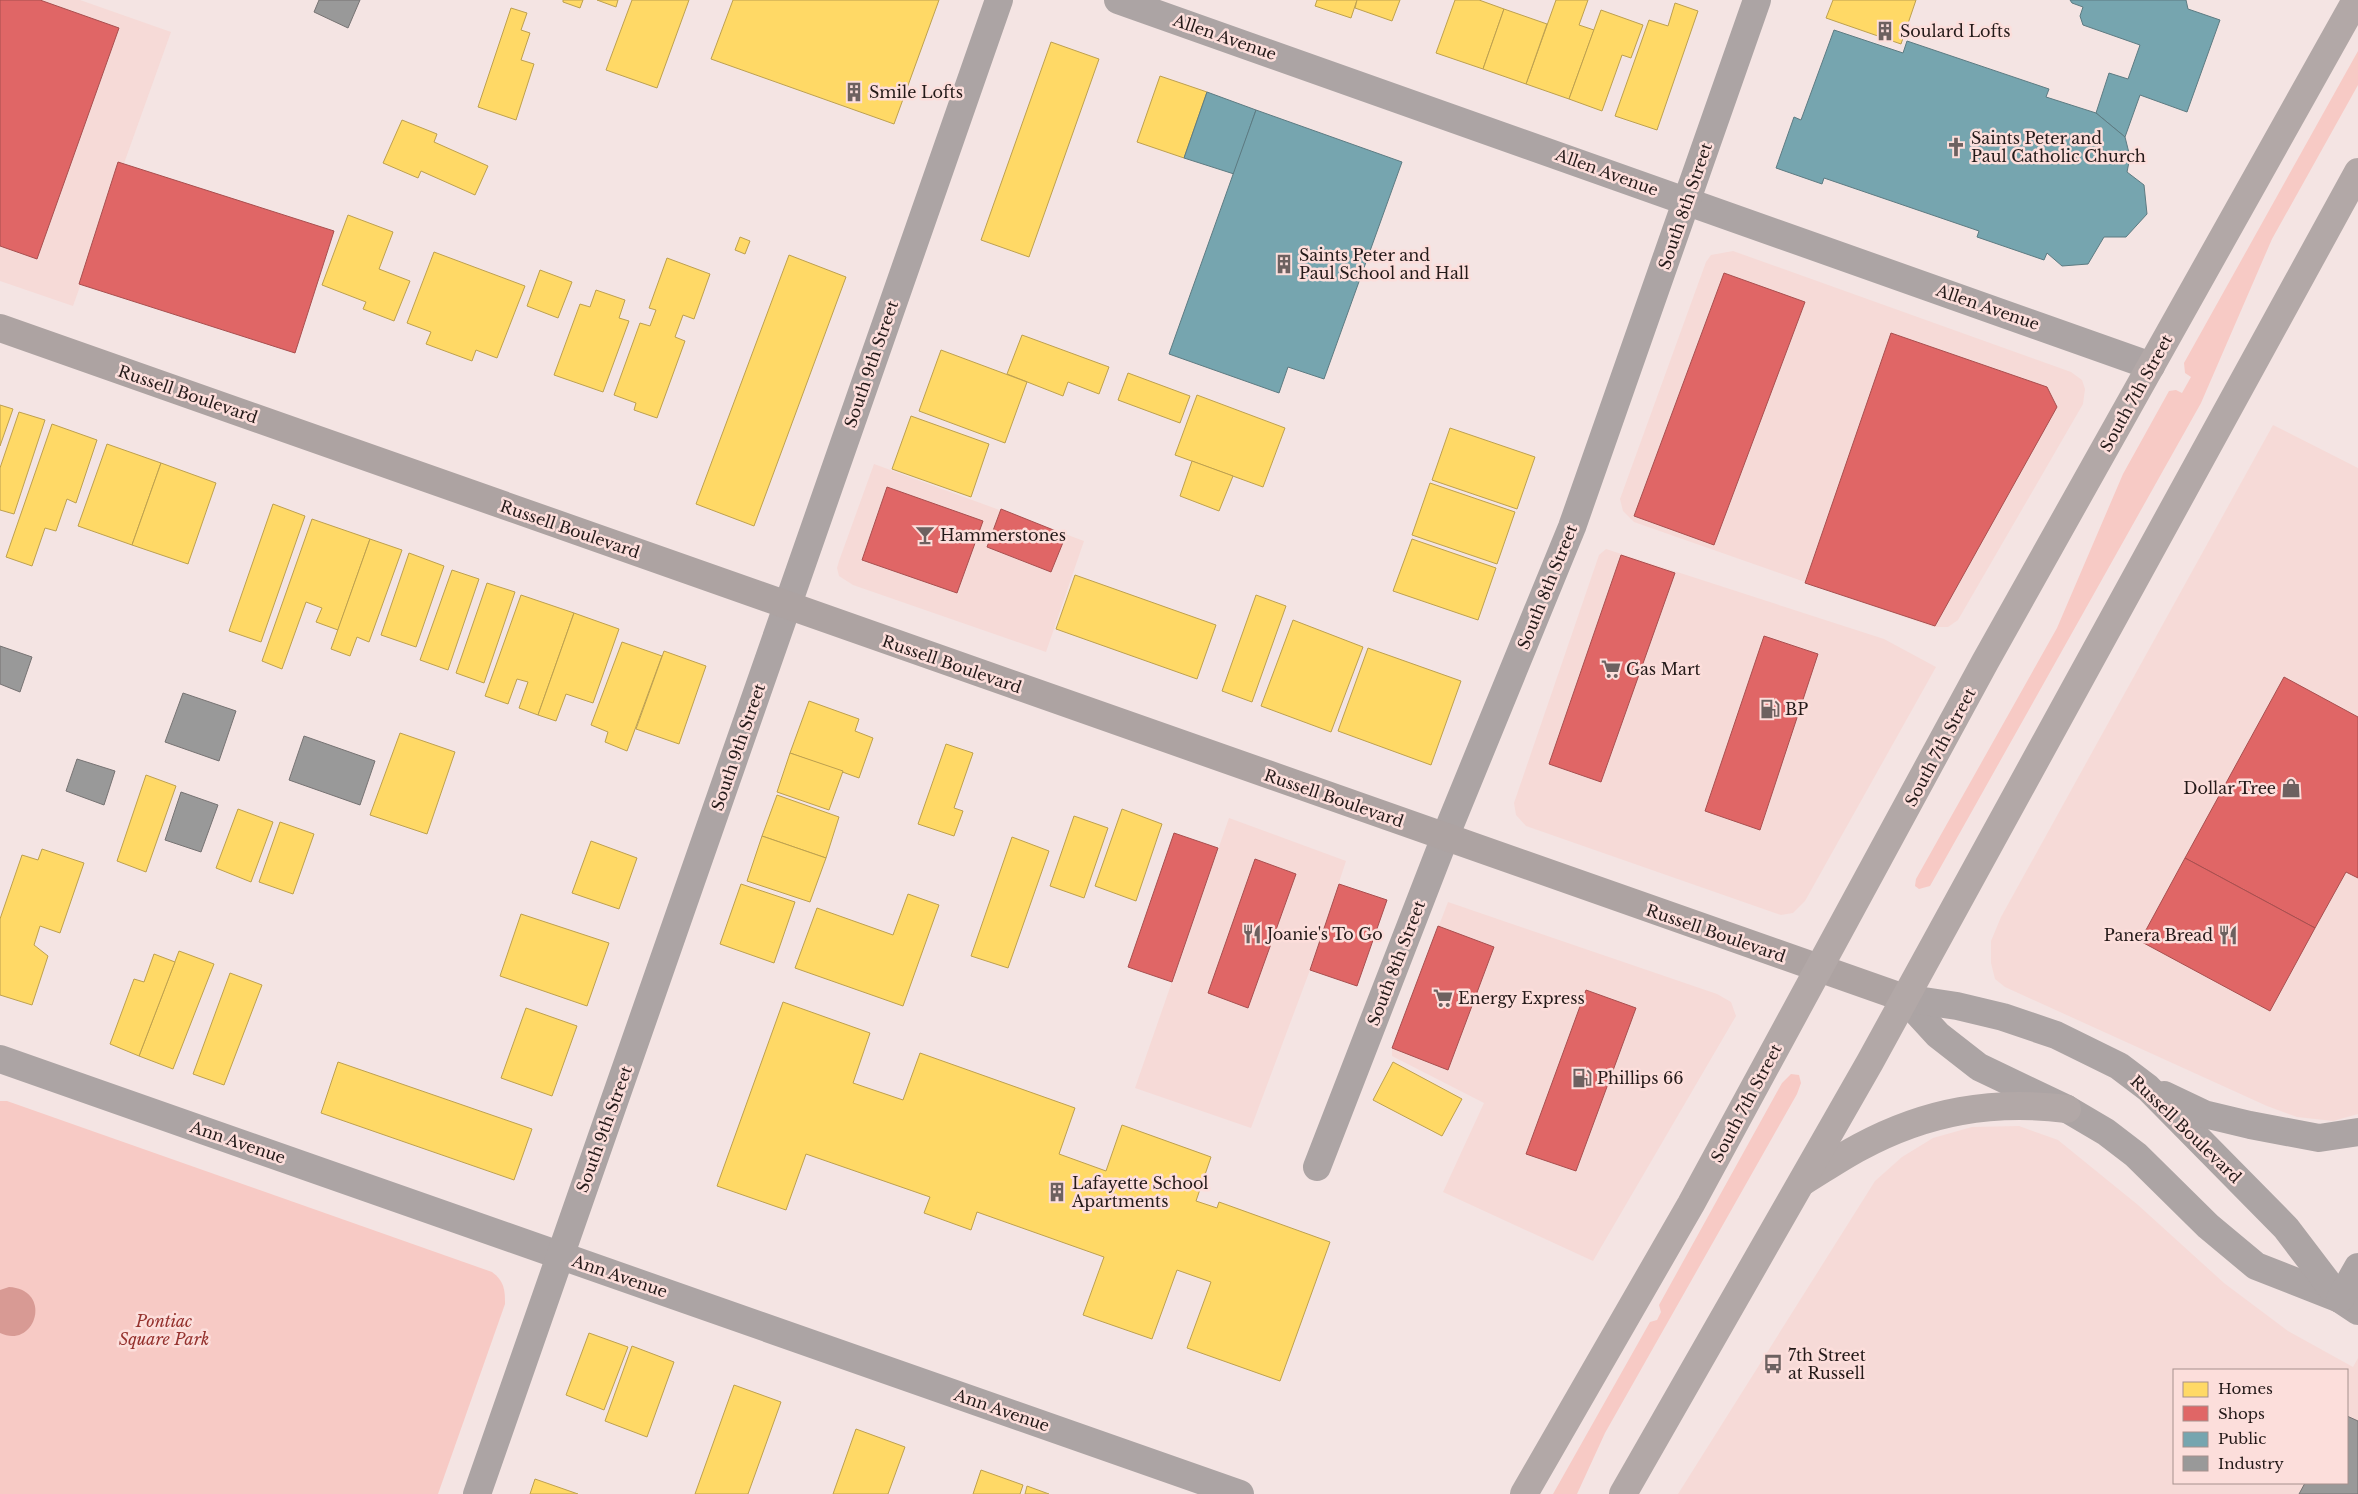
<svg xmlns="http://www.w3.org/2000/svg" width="2358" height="1494" viewBox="0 0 2358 1494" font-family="'Libre Baskerville',serif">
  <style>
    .built { fill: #f6dad7; fill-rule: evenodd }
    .green { fill: #f7cac5 }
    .water { fill: #d89a94 }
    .homes { fill: #ffd966; stroke: #bda04f }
    .shops { fill: #e06666; stroke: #a84f4f }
    .public { fill: #76a5af; stroke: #5d7b82 }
    .industry { fill: #999; stroke: #767373 }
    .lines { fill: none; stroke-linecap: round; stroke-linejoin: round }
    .minor { stroke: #aca4a4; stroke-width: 28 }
    .secondary { stroke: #ada3a2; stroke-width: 28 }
    .primary { stroke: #b2a8a7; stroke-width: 28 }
    .labels { text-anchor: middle; stroke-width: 5; stroke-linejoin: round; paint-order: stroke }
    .poi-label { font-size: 16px; fill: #241a19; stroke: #fcdedb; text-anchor: start }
    .street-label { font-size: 16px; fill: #241a19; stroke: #fcdedb }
    .park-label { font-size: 16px; font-style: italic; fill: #94312d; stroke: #fcdedb }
  </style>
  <rect width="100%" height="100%" fill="#f4e4e3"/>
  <g class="built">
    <path d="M 0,0 L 80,0 L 171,32 L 73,306 L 0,281 Z"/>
    <path d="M 1733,251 L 2071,372 L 2082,380 L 2085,389 L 2083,404 L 1958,620 L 1948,627 L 1933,627 L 1634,522 L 1623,511 L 1620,499 L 1706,262 L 1711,255 Z"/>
    <path d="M 2273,425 L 2358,468 L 2358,1114 L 2333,1121 L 2297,1117 L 2267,1106 L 2005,987 L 1995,979 L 1991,963 L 1991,941 L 2001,917 Z"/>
    <path d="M 874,464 L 1084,541 L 1046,652 L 853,585 L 839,576 L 837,568 L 839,561 Z"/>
    <path d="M 1606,549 L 1884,639 L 1936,667 L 1805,901 L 1793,913 L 1781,915 L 1526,826 L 1516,815 L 1514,803 L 1599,555 Z"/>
    <path d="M 1229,818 L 1346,861 L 1310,970 L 1251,1128 L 1135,1088 Z"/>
    <path d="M 1448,902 L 1717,994 L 1731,1002 L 1736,1016 L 1593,1261 L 1443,1192 L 1484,1103 L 1392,1056 L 1392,1048 Z"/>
    <path d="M 2019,1126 L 2058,1140 L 2138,1205 L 2224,1283 L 2288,1331 L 2353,1367 L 2358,1358 L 2358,1494 L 1678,1494 L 1875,1181 L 1902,1157 L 1933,1138 L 1972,1127 ZM 2174,1370 L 2347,1370 L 2347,1483 L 2174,1483 Z"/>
  </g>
  <g class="green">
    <path d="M 2358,51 L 2358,85 L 2272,239 L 2201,403 L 1930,886 L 1919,889 L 1915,886 L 1916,879 L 2057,628 L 2123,474 L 2169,391 L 2176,390 L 2182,393 L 2191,377 L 2185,373 L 2184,363 Z"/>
    <path d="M 1791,1074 L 1799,1075 L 1801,1083 L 1797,1094 L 1605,1433 L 1577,1494 L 1553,1494 L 1650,1322 L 1657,1320 L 1661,1312 L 1659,1305 L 1782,1083 Z"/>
    <path d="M 0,1101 L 7,1101 L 492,1272 C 504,1281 505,1289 505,1304 L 438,1494 L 0,1494 Z"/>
  </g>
  <path class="water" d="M 9,1287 C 54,1290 35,1350 0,1333 L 0,1290 Z"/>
  <g class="homes">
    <path d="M 563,0 L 583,0 L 580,8 L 563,2 Z"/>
    <path d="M 597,0 L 618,0 L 616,7 Z"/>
    <path d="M 632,0 L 689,0 L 657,88 L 606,70 Z"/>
    <path d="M 733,0 L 939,0 L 894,124 L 711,59 Z"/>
    <path d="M 1317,0 L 1357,0 L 1351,18 L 1315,6 Z"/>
    <path d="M 1357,0 L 1400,0 L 1392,21 L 1355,8 Z"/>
    <path d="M 1455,0 L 1479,0 L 1504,9 L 1483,69 L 1436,53 Z"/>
    <path d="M 1556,0 L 1588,0 L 1579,25 L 1594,30 L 1569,99 L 1526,84 Z"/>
    <path d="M 1833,0 L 1916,0 L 1901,44 L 1826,18 Z"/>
    <path d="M 1675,3 L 1698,11 L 1657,130 L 1615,116 L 1649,20 L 1668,26 Z"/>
    <path d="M 511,8 L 527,13 L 521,30 L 530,33 L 521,60 L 534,64 L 516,120 L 478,107 Z"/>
    <path d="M 1504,9 L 1547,24 L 1526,84 L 1483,69 Z"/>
    <path d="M 1601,10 L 1643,25 L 1631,58 L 1622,55 L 1602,111 L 1569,99 Z"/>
    <path d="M 1051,42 L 1099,59 L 1029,257 L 981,240 Z"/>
    <path d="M 1160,76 L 1207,92 L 1184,158 L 1137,142 Z"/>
    <path d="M 402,120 L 437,134 L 434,142 L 488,166 L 475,195 L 421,171 L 418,178 L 383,163 Z"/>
    <path d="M 348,215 L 393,232 L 379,269 L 410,281 L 394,321 L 363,309 L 366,302 L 322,285 Z"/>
    <path d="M 740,237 L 750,241 L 745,254 L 735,250 Z"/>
    <path d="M 434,252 L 525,286 L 497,358 L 476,350 L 472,361 L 426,344 L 431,332 L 407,323 Z"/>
    <path d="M 789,255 L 846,277 L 754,526 L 696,504 Z"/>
    <path d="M 667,258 L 710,274 L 694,319 L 683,315 L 675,337 L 685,341 L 657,418 L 634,410 L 636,403 L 614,395 L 640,323 L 650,326 L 656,310 L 649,308 Z"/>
    <path d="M 540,270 L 572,282 L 558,318 L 527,306 Z"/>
    <path d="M 596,290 L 625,300 L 619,318 L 629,321 L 603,392 L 554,375 L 580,304 L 590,307 Z"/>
    <path d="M 1022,335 L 1109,367 L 1099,394 L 1068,382 L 1063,396 L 1007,374 Z"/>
    <path d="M 941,350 L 1027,382 L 1005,443 L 919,411 Z"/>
    <path d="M 1128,373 L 1190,396 L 1180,423 L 1118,400 Z"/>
    <path d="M 1197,395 L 1285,428 L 1263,487 L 1175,455 Z"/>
    <path d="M 0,405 L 13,409 L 0,446 Z"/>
    <path d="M 19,412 L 45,420 L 14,514 L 0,510 L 0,468 Z"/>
    <path d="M 911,416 L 989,444 L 971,497 L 892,469 Z"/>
    <path d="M 52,424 L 97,440 L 76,503 L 67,499 L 56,531 L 45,528 L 32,566 L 6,557 Z"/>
    <path d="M 1450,428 L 1535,457 L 1517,509 L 1432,480 Z"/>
    <path d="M 107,444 L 161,463 L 132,545 L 78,526 Z"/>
    <path d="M 1192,461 L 1233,476 L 1219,511 L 1180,496 Z"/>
    <path d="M 161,463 L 216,483 L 188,564 L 132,545 Z"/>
    <path d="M 1430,483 L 1515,512 L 1497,564 L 1412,535 Z"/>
    <path d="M 273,504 L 305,516 L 261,642 L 229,631 Z"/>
    <path d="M 312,519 L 370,539 L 338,630 L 316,622 L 322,608 L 306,602 L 282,669 L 262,661 Z"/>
    <path d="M 370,539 L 402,550 L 369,642 L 357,637 L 350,656 L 331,649 Z"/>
    <path d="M 1412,539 L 1496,568 L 1478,620 L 1393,591 Z"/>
    <path d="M 409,553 L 444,566 L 416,647 L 381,635 Z"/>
    <path d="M 452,570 L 479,579 L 448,670 L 420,660 Z"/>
    <path d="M 1075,575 L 1216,625 L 1197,679 L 1056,629 Z"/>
    <path d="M 487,583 L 515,592 L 484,683 L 456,673 Z"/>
    <path d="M 521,595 L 574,613 L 538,715 L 519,708 L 528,682 L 517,679 L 508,704 L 485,696 Z"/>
    <path d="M 1256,595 L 1286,606 L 1252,702 L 1222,691 Z"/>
    <path d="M 574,613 L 619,629 L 593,703 L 566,694 L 556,721 L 538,715 Z"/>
    <path d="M 1293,620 L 1363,647 L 1331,732 L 1261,706 Z"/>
    <path d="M 622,642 L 662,656 L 627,751 L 605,742 L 608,732 L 591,725 Z"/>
    <path d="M 1368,648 L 1461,681 L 1431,765 L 1338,731 Z"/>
    <path d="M 664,651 L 706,666 L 679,744 L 636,729 Z"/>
    <path d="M 809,701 L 859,719 L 855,731 L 873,738 L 859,778 L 790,753 Z"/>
    <path d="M 400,733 L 455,752 L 427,834 L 370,815 Z"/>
    <path d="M 946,744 L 973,753 L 954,808 L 963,811 L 954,836 L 918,824 Z"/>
    <path d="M 790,753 L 843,771 L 829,810 L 777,792 Z"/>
    <path d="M 146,775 L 176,786 L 146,872 L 117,861 Z"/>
    <path d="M 777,795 L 839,817 L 826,858 L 762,836 Z"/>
    <path d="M 238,809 L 273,822 L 251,882 L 216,868 Z"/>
    <path d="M 1122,809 L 1162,824 L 1136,901 L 1095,886 Z"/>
    <path d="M 1074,816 L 1108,828 L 1084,898 L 1050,886 Z"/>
    <path d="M 280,822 L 314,834 L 293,894 L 259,882 Z"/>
    <path d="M 762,836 L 826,858 L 810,902 L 747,881 Z"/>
    <path d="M 1012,837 L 1049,851 L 1008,968 L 971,956 Z"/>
    <path d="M 591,841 L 637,858 L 619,909 L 572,893 Z"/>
    <path d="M 42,849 L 84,863 L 60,933 L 40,926 L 34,945 L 48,956 L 32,1005 L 0,995 L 0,919 L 22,855 L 38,860 Z"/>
    <path d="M 741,884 L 795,902 L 774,963 L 720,944 Z"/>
    <path d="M 908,894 L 939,905 L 903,1006 L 795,968 L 817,908 L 893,935 Z"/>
    <path d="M 521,914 L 609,943 L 587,1006 L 500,976 Z"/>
    <path d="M 179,951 L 214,964 L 173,1069 L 139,1056 Z"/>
    <path d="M 154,954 L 175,962 L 139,1056 L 110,1044 L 134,979 L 144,982 Z"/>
    <path d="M 230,973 L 262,985 L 224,1085 L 193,1074 Z"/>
    <path d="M 783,1002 L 870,1033 L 853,1083 L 903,1100 L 920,1053 L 1075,1108 L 1059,1154 L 1106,1171 L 1122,1125 L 1211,1157 L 1196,1201 L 1217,1208 L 1219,1202 L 1330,1242 L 1280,1381 L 1187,1348 L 1211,1282 L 1177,1270 L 1152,1339 L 1083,1315 L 1104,1257 L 977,1212 L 971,1230 L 924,1213 L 930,1197 L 806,1154 L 786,1210 L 717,1186 Z"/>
    <path d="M 526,1008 L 577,1026 L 552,1096 L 501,1078 Z"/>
    <path d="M 338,1062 L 532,1129 L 514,1180 L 321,1113 Z"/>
    <path d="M 1393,1062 L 1462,1099 L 1442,1136 L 1373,1100 Z"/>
    <path d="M 589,1333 L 628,1347 L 604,1410 L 566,1395 Z"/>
    <path d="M 632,1346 L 674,1362 L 647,1437 L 605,1421 Z"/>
    <path d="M 734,1385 L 781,1402 L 748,1494 L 695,1494 Z"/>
    <path d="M 856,1429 L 905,1447 L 888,1494 L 833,1494 Z"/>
    <path d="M 981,1470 L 1023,1485 L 1020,1494 L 973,1494 Z"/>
    <path d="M 535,1479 L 578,1494 L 530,1494 Z"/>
    <path d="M 1027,1486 L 1049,1494 L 1025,1494 Z"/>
  </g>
  <g class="shops">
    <path d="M 0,0 L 40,0 L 119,28 L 37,259 L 0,246 Z"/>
    <path d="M 118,162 L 334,231 L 295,353 L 79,284 Z"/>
    <path d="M 1724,273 L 1805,302 L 1714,545 L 1634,516 Z"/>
    <path d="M 1891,333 L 2047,387 L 2057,407 L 1935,626 L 1805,583 Z"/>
    <path d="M 887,487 L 983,521 L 957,593 L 862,560 Z"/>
    <path d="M 1001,509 L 1066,535 L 1051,572 L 987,547 Z"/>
    <path d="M 1621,555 L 1675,573 L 1601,782 L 1549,764 Z"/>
    <path d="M 1764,636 L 1818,654 L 1760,830 L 1705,811 Z"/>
    <path d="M 2284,677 L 2358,717 L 2358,878 L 2346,872 L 2315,928 L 2185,858 Z"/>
    <path d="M 1174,833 L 1218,848 L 1172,982 L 1128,967 Z"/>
    <path d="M 2185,858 L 2315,928 L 2270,1011 L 2140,941 Z"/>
    <path d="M 1255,859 L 1296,874 L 1248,1008 L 1208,993 Z"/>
    <path d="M 1339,884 L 1387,900 L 1357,986 L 1310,970 Z"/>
    <path d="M 1438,926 L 1494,947 L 1448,1070 L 1392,1048 Z"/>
    <path d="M 1586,990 L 1636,1008 L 1576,1171 L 1526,1154 Z"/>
  </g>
  <g class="public">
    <path d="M 2070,0 L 2186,0 L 2188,9 L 2220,20 L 2187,112 L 2140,95 L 2125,137 L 2096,113 L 2109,73 L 2128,79 L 2140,45 L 2083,25 L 2080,16 L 2083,7 L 2072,3 Z"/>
    <path d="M 1834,30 L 1903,53 L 1907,41 L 2049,89 L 2046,97 L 2096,113 L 2125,137 L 2130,157 L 2127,172 L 2144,185 L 2147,214 L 2126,237 L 2104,237 L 2088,264 L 2062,266 L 2047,253 L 2044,260 L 1977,237 L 1979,231 L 1824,178 L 1822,184 L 1776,168 L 1794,117 L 1801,120 Z"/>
    <path d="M 1207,92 L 1256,110 L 1234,174 L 1184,158 Z"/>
    <path d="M 1256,110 L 1402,162 L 1324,379 L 1288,367 L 1279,393 L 1169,354 Z"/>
  </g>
  <g class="industry">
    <path d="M 319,0 L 360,0 L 348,28 L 314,12 Z"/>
    <path d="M 0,646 L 32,657 L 20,692 L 0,684 Z"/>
    <path d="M 183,693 L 236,711 L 219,761 L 165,742 Z"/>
    <path d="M 304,736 L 375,761 L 360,805 L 289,780 Z"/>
    <path d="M 77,759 L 115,771 L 104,805 L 66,791 Z"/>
    <path d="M 181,792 L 218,805 L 201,852 L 165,840 Z"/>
    <path d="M 2347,1416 L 2358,1421 L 2358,1494 L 2299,1494 L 2305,1483 L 2347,1483 Z"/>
  </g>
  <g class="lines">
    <g class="minor">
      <path d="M 1118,0 L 2151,366"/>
      <path d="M 1904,998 L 1938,1035 L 1979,1067 L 2067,1109 L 2106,1132 L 2136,1155 L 2208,1226 L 2256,1266 L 2340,1299 L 2358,1311"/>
      <path d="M 1904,998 L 1957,1006 L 2003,1017 L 2056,1035 L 2119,1066 L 2148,1088 L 2286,1228 L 2340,1299"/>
      <path d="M 0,1059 L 1240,1494"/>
      <path d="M 2164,1095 L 2204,1114 L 2250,1125 L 2319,1138 L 2358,1132"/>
      <path d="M 1317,1167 L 1445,837 L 1572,527 L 1757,0"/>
      <path d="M 2340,1299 L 2358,1267"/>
      <path d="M 477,1494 L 999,0"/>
    </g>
    <path class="secondary" d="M 0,328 L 1904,998"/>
    <g class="primary">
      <path d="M 1804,1181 C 1822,1170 1841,1157 1860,1147 C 1927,1111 1992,1100 2067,1109"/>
      <path d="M 1524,1494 L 1691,1204 L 1985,662 L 2356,0"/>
      <path d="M 1623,1494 L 1870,1062 L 2358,172"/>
    </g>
  </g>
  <defs>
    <symbol id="building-bare" viewBox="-9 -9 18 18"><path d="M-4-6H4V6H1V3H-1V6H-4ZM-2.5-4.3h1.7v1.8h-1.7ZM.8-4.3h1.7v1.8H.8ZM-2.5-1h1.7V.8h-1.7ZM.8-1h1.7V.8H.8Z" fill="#6d6160" stroke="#fcdedb" stroke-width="2.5" paint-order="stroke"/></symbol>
    <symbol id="church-bare" viewBox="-9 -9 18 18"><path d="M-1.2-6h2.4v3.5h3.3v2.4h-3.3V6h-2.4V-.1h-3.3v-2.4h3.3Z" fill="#6d6160" stroke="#fcdedb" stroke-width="2.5" paint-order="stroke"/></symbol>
    <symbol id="bar-bare" viewBox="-9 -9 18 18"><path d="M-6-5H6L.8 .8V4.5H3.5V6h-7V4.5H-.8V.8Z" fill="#6d6160" stroke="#fcdedb" stroke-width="2.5" paint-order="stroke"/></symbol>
    <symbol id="supermarket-bare" viewBox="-9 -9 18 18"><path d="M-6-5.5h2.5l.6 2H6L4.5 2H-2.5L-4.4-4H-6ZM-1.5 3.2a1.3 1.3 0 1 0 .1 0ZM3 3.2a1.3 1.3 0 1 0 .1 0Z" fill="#6d6160" stroke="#fcdedb" stroke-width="2.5" paint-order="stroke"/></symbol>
    <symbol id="fuel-bare" viewBox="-9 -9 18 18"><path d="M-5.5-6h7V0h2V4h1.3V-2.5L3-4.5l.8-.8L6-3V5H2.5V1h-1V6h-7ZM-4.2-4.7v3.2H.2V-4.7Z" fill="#6d6160" stroke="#fcdedb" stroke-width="2.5" paint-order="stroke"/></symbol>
    <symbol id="shop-bare" viewBox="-9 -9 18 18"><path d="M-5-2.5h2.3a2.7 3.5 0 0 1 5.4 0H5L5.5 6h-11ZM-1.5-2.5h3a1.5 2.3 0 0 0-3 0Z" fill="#6d6160" stroke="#fcdedb" stroke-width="2.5" paint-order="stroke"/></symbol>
    <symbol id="restaurant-bare" viewBox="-9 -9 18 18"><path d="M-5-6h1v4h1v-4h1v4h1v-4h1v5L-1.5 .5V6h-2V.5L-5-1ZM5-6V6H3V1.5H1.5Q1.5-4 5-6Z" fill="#6d6160" stroke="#fcdedb" stroke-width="2.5" paint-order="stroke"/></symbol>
    <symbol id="bus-bare" viewBox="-9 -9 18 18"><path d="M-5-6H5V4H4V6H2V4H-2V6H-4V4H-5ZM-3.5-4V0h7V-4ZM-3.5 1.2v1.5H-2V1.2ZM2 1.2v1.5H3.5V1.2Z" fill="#6d6160" stroke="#fcdedb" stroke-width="2.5" paint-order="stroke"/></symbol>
  </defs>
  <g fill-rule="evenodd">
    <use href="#building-bare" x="1871" y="17" width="28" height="28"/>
    <use href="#building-bare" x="840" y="78" width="28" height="28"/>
    <use href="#church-bare" x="1942" y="133" width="28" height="28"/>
    <use href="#building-bare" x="1270" y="250" width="28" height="28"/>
    <use href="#bar-bare" x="911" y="521" width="28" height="28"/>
    <use href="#supermarket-bare" x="1597" y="655" width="28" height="28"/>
    <use href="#fuel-bare" x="1756" y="695" width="28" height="28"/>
    <use href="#shop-bare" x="2277" y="774" width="28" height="28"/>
    <use href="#restaurant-bare" x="1238" y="920" width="28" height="28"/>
    <use href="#restaurant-bare" x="2214" y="921" width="28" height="28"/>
    <use href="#supermarket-bare" x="1429" y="984" width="28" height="28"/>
    <use href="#fuel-bare" x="1568" y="1064" width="28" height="28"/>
    <use href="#building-bare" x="1043" y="1178" width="28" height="28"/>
    <use href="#bus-bare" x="1759" y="1350" width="28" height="28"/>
  </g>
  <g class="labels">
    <g class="poi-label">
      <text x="1900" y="37">Soulard Lofts</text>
      <text x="869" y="98">Smile Lofts</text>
      <text x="1971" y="144">Saints Peter and<tspan x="1971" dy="18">Paul Catholic Church</tspan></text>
      <text x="1299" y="261">Saints Peter and<tspan x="1299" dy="18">Paul School and Hall</tspan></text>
      <text x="940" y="541">Hammerstones</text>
      <text x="1626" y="675">Gas Mart</text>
      <text x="1785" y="715">BP</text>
      <text x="2276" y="794" text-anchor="end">Dollar Tree</text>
      <text x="1267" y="940">Joanie's To Go</text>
      <text x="2213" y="941" text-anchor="end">Panera Bread</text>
      <text x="1458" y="1004">Energy Express</text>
      <text x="1597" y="1084">Phillips 66</text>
      <text x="1072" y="1189">Lafayette School<tspan x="1072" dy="18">Apartments</tspan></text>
      <text x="1788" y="1361">7th Street<tspan x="1788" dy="18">at Russell</tspan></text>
    </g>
    <g class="street-label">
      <text transform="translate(1225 37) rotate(19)" y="6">Allen Avenue</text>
      <text transform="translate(1607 172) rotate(20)" y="6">Allen Avenue</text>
      <text transform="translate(1685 206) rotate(-71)" y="6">South 8th Street</text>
      <text transform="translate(1988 307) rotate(19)" y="6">Allen Avenue</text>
      <text transform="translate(871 364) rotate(-71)" y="6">South 9th Street</text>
      <text transform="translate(2136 393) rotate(-61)" y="6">South 7th Street</text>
      <text transform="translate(188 394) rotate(19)" y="6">Russell Boulevard</text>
      <text transform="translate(570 529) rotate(19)" y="6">Russell Boulevard</text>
      <text transform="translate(1547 587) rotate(-68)" y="6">South 8th Street</text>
      <text transform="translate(952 664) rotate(19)" y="6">Russell Boulevard</text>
      <text transform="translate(738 747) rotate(-71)" y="6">South 9th Street</text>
      <text transform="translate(1940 747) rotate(-62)" y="6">South 7th Street</text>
      <text transform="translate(1334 798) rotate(19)" y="6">Russell Boulevard</text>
      <text transform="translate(1716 933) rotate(19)" y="6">Russell Boulevard</text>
      <text transform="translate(1396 963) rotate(-69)" y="6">South 8th Street</text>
      <text transform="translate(1746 1103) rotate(-62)" y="6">South 7th Street</text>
      <text transform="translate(604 1129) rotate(-70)" y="6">South 9th Street</text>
      <text transform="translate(2186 1129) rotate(44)" y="6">Russell Boulevard</text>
      <text transform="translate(238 1142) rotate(19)" y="6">Ann Avenue</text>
      <text transform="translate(620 1276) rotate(19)" y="6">Ann Avenue</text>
      <text transform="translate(1002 1410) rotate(19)" y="6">Ann Avenue</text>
    </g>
    <g class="park-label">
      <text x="164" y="1327">Pontiac<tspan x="164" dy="18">Square Park</tspan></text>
    </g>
  </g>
  <rect x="2173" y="1369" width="175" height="115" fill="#fcdedb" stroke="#a6908d"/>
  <rect x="2183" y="1382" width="25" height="15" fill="#ffd966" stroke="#a6908d"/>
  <text x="2218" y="1394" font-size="15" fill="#241a19">Homes</text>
  <rect x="2183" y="1406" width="25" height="15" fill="#e06666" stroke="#a6908d"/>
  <text x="2218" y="1419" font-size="15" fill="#241a19">Shops</text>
  <rect x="2183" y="1432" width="25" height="15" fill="#76a5af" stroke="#a6908d"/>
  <text x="2218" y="1444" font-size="15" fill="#241a19">Public</text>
  <rect x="2183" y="1456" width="25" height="15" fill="#999999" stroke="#a6908d"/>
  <text x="2218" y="1469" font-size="15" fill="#241a19">Industry</text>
</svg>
